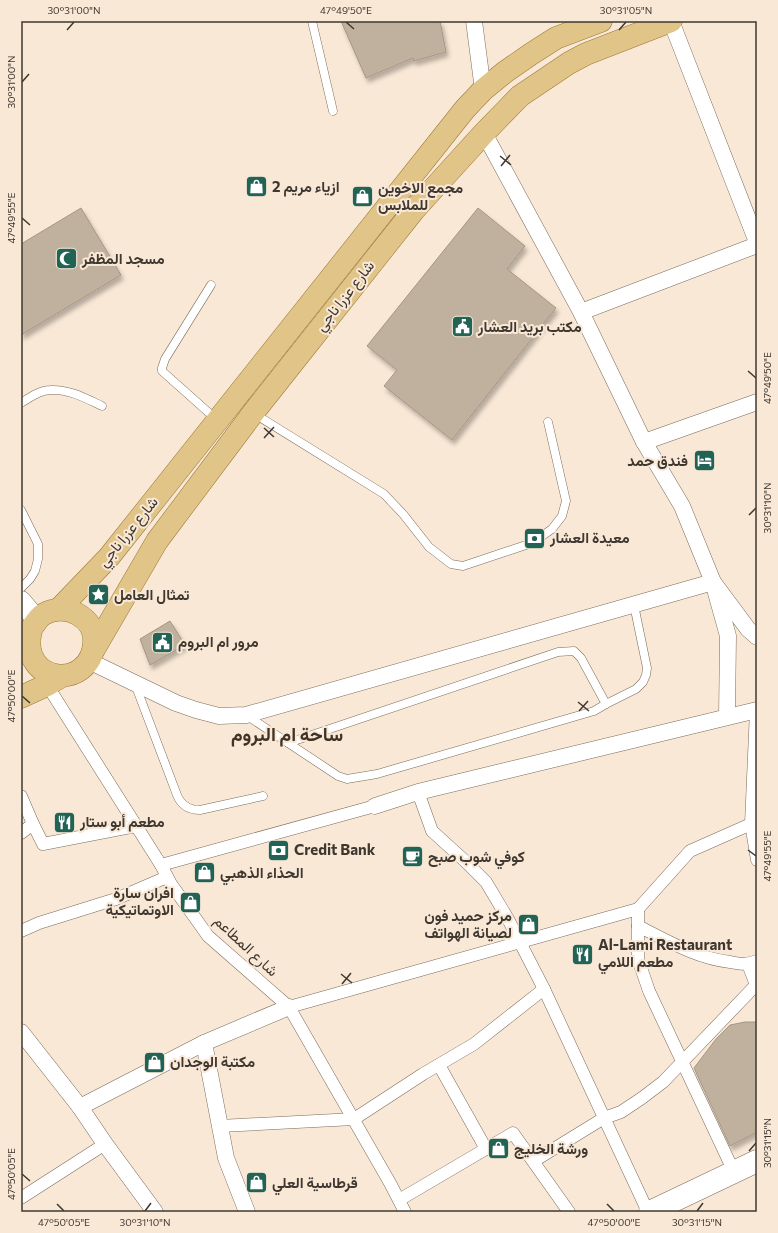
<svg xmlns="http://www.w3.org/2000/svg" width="778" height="1233" viewBox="0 0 778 1233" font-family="Commissioner,Vazirmatn,sans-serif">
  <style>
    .building { fill: #c0b09e; stroke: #a69685; filter: url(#shadow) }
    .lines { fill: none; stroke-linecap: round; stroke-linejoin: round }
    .service-casing { stroke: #7a6b5b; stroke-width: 9 }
    .pedestrian-casing { stroke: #7a6b5b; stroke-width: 13 }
    .minor-casing { stroke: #7a6b5b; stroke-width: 17 }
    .tertiary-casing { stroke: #7a6b5b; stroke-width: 21 }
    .secondary-casing { stroke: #7a6b5b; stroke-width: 23 }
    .primary-casing { stroke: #9b7935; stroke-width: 23 }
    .service { stroke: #fff; stroke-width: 8 }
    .pedestrian { stroke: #fff; stroke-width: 12 }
    .minor { stroke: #fff; stroke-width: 16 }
    .tertiary { stroke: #fff; stroke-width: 20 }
    .secondary { stroke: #fff; stroke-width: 22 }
    .primary { stroke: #e1c487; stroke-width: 22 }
    .ticks { fill: none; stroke: #3e3831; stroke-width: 1.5 }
    .labels { text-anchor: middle; stroke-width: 4; stroke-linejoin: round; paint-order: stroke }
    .poi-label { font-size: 15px; font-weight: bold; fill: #3e3831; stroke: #f9e8d6; text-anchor: start }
    .street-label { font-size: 15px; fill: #3e3831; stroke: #f9e8d6 }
    .district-label { font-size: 19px; font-weight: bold; fill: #403325; stroke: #f9e8d6 }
    .neatline { fill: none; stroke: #3e3831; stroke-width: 1.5 }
    .ticks-label { font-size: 10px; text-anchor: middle; fill: #3e3831 }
  </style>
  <defs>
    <filter id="shadow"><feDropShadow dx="2.5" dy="4.5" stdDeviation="2" flood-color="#0004"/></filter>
  </defs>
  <rect width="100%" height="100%" fill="#f9e8d6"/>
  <g class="building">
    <path d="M 341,21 L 440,21 L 446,52 L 414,61 L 413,58 L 366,78 Z"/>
    <path d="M 81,208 L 121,275 L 21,335 L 21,244 Z"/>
    <path d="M 478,208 L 525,246 L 507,269 L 556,308 L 452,440 L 384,386 L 397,370 L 367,346 Z"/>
    <path d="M 170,621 L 185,645 L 150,665 L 140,639 Z"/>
    <path d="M 745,1022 L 757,1022 L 757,1132 L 730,1146 L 694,1068 L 716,1039 L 730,1025 Z"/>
  </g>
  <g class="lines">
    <defs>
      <g id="service">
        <path d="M 312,21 L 333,111"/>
        <path d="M 211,285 L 165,359 L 162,368 L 162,371 L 217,420"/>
        <path d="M 21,403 C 29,398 40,390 50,390 C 69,389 85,398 102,406"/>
        <path d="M 253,413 L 384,494 L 403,514 L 429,547 L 451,564 L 463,566 L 532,543 L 552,529 L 562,516 L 566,501 L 548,422"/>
        <path d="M 21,510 L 38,544 L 38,559 L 35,571 L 30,579 L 21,588"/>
        <path d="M 135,684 L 177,795 C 181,805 188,810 200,810 L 263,796"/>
        <path d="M 246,715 L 338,776 L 347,779 L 377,774 L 594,711 L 606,704 L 636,689 L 643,682 L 646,675 L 647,668 L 634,605"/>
        <path d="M 288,743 L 558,652 L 574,651 L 581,658 L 606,704"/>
      </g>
      <g id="pedestrian">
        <path d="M 47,685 L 161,865 L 171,884 L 208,936 L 289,1007 L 390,1183 L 405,1212"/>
        <path d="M 756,710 L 751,824 L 757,860"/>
        <path d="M 418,792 L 432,831 L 465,861 L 486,882 L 508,919 L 544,989 L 648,1212"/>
        <path d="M 21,796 L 33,824"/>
        <path d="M 21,833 L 33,824 L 43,844 L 136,826"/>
        <path d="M 161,865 L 375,806"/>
        <path d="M 638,909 L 638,959 L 649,991 L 734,1172"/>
        <path d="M 638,926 C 668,941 696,958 730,962 C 741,964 746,965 757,961"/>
        <path d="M 21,931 L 39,923 L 116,899 L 167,877"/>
        <path d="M 289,1007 L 638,909 L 690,851 L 751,824"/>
        <path d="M 439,1065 L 486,1149"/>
        <path d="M 220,1126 L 354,1119 L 423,1074 L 474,1044 L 544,989"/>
        <path d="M 534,1161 L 604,1118 L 621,1112 L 642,1098 L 663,1082 L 756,985 L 748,964"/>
        <path d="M 21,1198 L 105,1144"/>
        <path d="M 399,1200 L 513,1133 L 569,1212"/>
      </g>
      <g id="minor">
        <path d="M 474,21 L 483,90"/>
        <path d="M 671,21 L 757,242"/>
        <path d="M 484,133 L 581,312 L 644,442 L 682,506 L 713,582 L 728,636 L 727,716"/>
        <path d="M 581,312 L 757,245"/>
        <path d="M 644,442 L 757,402"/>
        <path d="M 89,661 L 176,703 L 196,710 L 219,716 L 246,715 L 713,582 L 748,629 L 757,637"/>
        <path d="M 375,806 L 418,792 L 757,710"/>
        <path d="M 21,1032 L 80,1107 L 105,1144 L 155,1212"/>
        <path d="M 204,1043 L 226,1158 L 247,1212"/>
        <path d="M 80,1107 L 204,1043 L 289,1007"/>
      </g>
      <path id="tertiary" d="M 21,601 L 37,620"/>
      <path id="secondary" d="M 650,1212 L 757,1161"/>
      <g id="primary">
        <path d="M 59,609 L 109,557 L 465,109 L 483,90 L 505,72 L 531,54 L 556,38 L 601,21"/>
        <path d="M 21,638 C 24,636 28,633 30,630 C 35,625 37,618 44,614 C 65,602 96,617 94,643 C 91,691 18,685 31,630"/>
        <path d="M 93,651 L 157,541 L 253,413 L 414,210 L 484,133 L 520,96 L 569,63 L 586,54 L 671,21"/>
        <path d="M 21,697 L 47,685 L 62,676"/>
      </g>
    </defs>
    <use href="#service" class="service-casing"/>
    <use href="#pedestrian" class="pedestrian-casing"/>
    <use href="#minor" class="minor-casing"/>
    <use href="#tertiary" class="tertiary-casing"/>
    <use href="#secondary" class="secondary-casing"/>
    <use href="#primary" class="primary-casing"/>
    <use href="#service" class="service"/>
    <use href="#pedestrian" class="pedestrian"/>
    <use href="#minor" class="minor"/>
    <use href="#tertiary" class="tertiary"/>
    <use href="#secondary" class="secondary"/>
    <use href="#primary" class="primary"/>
  </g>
  <path class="ticks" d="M 346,22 L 354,29M 67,30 L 74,22M 619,30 L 626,22M 22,82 L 29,74M 500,156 L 511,165M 501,166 L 510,155M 22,218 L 30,225M 748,371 L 756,378M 264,428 L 274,437M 264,438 L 274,427M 749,515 L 756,508M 22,696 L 30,703M 578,702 L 589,711M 579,711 L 588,701M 748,850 L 756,856M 341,974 L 352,983M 342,984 L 351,973M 749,1151 L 756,1143M 22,1174 L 30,1181M 57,1204 L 64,1211M 607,1204 L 614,1211M 145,1211 L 151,1203M 697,1211 L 703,1203"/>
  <defs>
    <symbol id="shop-square" viewBox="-11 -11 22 22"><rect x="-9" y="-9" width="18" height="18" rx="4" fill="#216455" stroke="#f9e8d6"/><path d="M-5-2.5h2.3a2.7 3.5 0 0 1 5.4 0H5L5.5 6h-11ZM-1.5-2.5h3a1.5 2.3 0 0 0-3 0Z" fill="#fff"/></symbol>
    <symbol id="mosque-square" viewBox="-11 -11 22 22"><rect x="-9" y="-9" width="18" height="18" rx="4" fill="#216455" stroke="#f9e8d6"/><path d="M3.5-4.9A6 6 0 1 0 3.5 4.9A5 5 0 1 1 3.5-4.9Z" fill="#fff"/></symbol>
    <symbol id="civic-square" viewBox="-11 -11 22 22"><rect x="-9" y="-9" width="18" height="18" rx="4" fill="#216455" stroke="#f9e8d6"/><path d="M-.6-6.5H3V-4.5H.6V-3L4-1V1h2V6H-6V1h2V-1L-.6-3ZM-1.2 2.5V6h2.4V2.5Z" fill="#fff"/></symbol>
    <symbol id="hotel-square" viewBox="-11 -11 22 22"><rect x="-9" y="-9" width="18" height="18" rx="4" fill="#216455" stroke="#f9e8d6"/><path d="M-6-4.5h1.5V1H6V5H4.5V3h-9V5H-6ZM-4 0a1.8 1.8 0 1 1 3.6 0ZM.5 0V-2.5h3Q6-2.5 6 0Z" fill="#fff"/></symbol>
    <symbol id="bank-square" viewBox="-11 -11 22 22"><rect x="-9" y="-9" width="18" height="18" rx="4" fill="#216455" stroke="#f9e8d6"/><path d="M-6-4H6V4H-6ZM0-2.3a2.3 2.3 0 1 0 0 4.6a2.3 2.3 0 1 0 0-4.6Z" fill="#fff"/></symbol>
    <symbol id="sight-square" viewBox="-11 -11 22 22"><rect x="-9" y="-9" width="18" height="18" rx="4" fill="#216455" stroke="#f9e8d6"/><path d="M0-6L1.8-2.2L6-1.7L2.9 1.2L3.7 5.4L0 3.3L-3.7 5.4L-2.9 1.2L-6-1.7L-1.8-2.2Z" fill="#fff"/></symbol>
    <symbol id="restaurant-square" viewBox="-11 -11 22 22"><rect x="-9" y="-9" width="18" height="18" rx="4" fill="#216455" stroke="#f9e8d6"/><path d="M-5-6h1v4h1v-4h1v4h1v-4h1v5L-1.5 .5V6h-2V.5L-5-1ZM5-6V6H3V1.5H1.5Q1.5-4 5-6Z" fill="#fff"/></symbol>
    <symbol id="cafe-square" viewBox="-11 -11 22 22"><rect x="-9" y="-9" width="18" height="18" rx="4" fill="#216455" stroke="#f9e8d6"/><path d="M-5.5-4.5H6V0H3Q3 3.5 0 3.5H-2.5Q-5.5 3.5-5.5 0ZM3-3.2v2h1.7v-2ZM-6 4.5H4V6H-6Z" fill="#fff"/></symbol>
  </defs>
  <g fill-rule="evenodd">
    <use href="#shop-square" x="244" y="174" width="25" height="25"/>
    <use href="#shop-square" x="350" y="184" width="25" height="25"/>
    <use href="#mosque-square" x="54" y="246" width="25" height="25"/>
    <use href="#civic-square" x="450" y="314" width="25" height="25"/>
    <use href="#hotel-square" x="692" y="448" width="25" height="25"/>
    <use href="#bank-square" x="522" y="526" width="25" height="25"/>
    <use href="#sight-square" x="86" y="582" width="25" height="25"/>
    <use href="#civic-square" x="150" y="630" width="25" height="25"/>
    <use href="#restaurant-square" x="52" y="810" width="25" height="25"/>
    <use href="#bank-square" x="266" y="838" width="25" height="25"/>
    <use href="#cafe-square" x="400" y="844" width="25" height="25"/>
    <use href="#shop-square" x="192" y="860" width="25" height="25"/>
    <use href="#shop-square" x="178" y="890" width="25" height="25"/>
    <use href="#shop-square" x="516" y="912" width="25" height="25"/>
    <use href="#restaurant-square" x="570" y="942" width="25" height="25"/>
    <use href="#shop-square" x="142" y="1050" width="25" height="25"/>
    <use href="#shop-square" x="486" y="1136" width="25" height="25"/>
    <use href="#shop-square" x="244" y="1170" width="25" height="25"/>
  </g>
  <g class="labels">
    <g class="poi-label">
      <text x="272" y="192">ازياء مريم 2</text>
      <text x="378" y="193">مجمع الاخوين<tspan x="378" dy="17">للملابس</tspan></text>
      <text x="82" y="264">مسجد المظفر</text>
      <text x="478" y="332">مكتب بريد العشار</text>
      <text x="688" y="466" text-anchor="end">فندق حمد</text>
      <text x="550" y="543">معيدة العشار</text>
      <text x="114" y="600">تمثال العامل</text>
      <text x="178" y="647">مرور ام البروم</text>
      <text x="80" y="827">مطعم أبو ستار</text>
      <text x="294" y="855">Credit Bank</text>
      <text x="428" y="862">كوفي شوب صبح</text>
      <text x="220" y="878">الحذاء الذهبي</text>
      <text x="174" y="898" text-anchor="end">افران سارة<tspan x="174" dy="17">الاوتماتيكية</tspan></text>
      <text x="512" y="921" text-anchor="end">مركز حميد فون<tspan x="512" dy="17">لصيانة الهواتف</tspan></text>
      <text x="598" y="950">Al-Lami Restaurant<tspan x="598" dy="17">مطعم اللامي</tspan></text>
      <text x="170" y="1067">مكتبة الوجدان</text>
      <text x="514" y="1154">ورشة الخليج</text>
      <text x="272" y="1188">قرطاسية العلي</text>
    </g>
    <g class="street-label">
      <text transform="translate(345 296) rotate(-52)" y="5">شارع عزرا ناجي</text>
      <text transform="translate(128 532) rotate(-51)" y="5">شارع عزرا ناجي</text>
      <text transform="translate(246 946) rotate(43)" y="5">شارع المطاعم</text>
    </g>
    <g class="district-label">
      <text x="287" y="741">ساحة ام البروم</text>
    </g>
  </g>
  <rect width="778" height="1233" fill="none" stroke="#f9e8d6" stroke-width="44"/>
  <rect x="22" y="22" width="734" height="1189" class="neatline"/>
  <g class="ticks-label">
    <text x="74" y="14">30°31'00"N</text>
    <text x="346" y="14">47°49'50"E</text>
    <text x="626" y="14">30°31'05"N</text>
    <text transform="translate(11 82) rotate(-90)" y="4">30°31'00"N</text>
    <text transform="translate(11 218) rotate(-90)" y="4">47°49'55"E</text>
    <text transform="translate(767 378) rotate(-90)" y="4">47°49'50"E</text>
    <text transform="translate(767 508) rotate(-90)" y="4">30°31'10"N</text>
    <text transform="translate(11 696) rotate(-90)" y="4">47°50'00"E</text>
    <text transform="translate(767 856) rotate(-90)" y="4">47°49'55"E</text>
    <text transform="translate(767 1143) rotate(-90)" y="4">30°31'15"N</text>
    <text transform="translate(11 1174) rotate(-90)" y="4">47°50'05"E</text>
    <text x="64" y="1226">47°50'05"E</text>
    <text x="145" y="1226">30°31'10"N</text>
    <text x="614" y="1226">47°50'00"E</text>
    <text x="697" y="1226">30°31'15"N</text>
  </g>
</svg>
